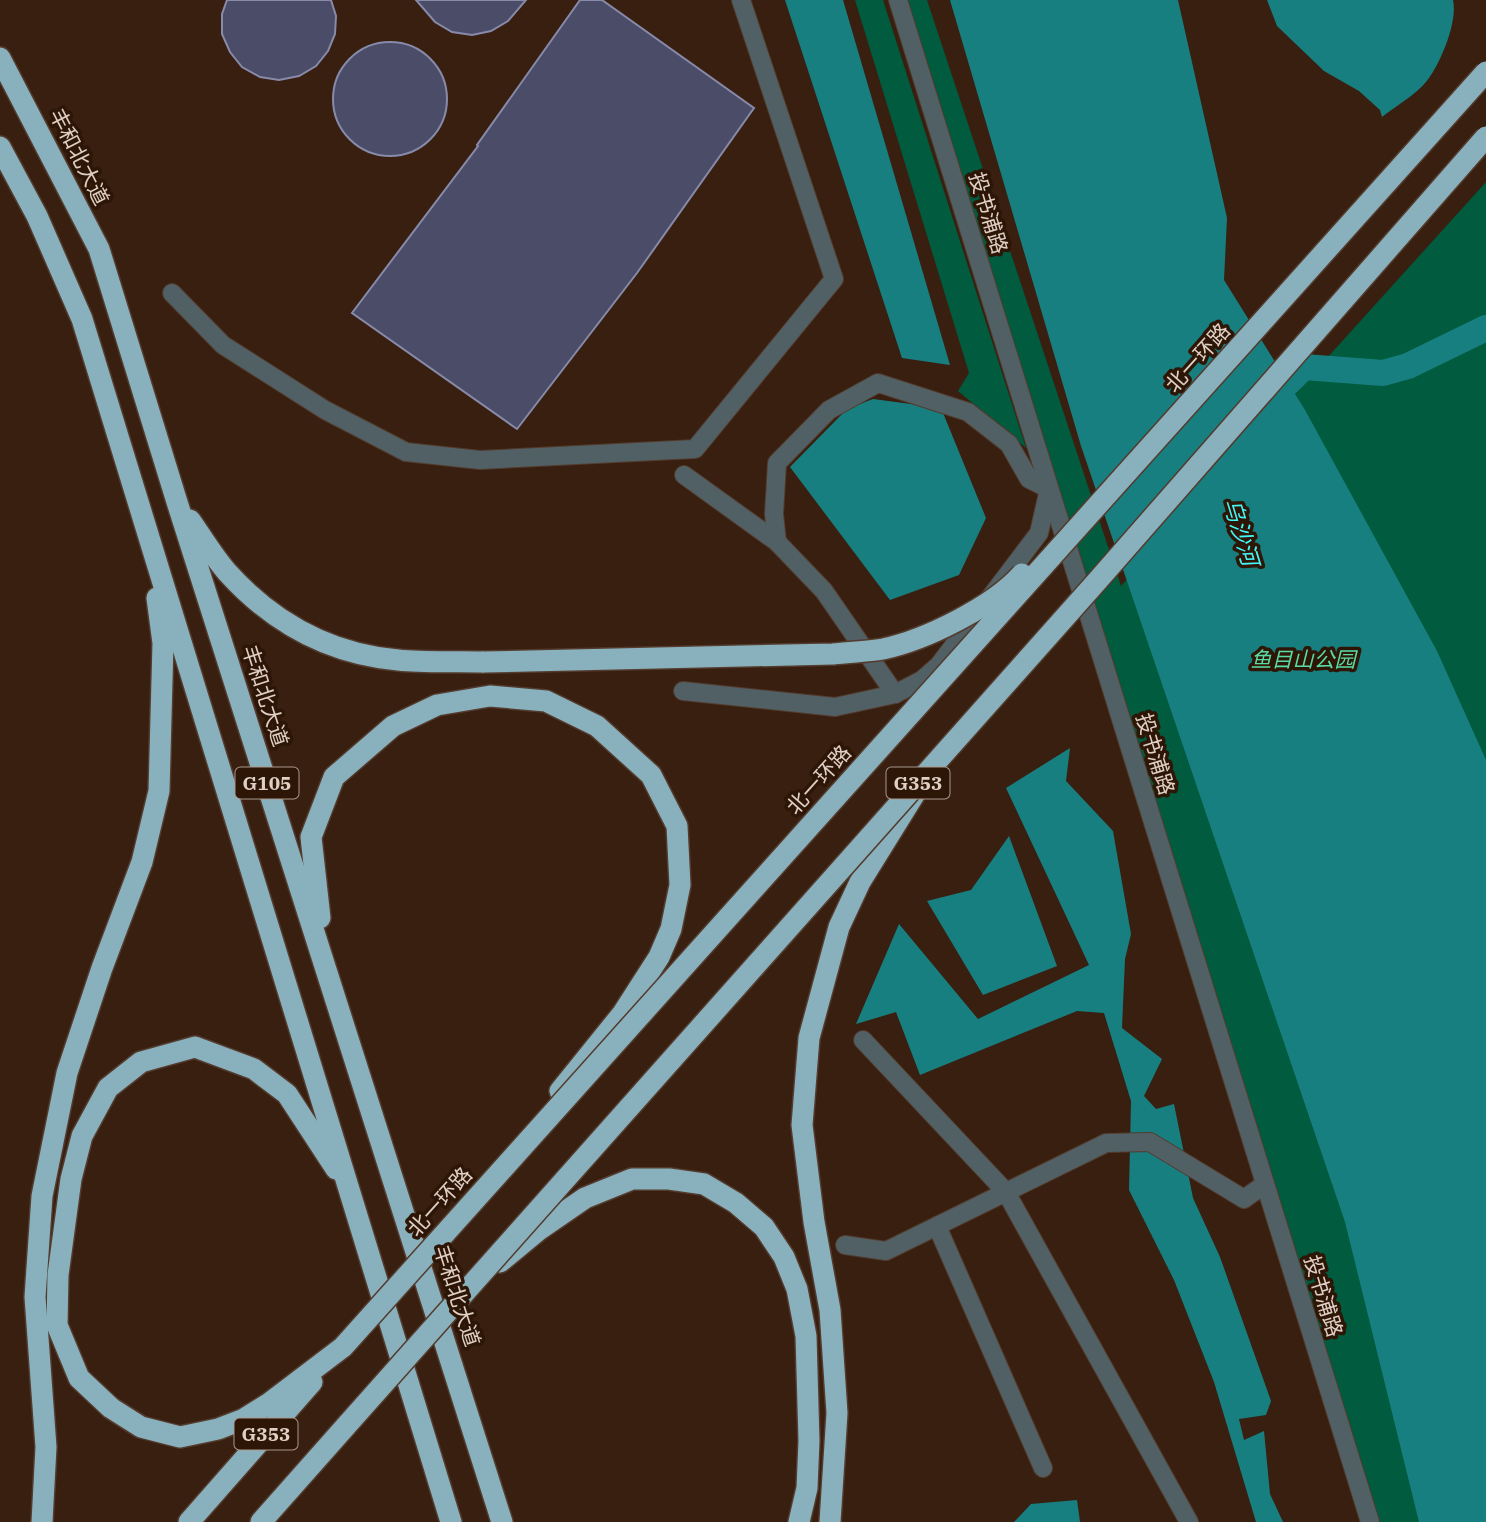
<svg xmlns="http://www.w3.org/2000/svg" width="1486" height="1522" viewBox="0 0 1486 1522" font-family="'IBM Plex Serif','Noto Sans SC',serif">
  <style>
    .green { fill: #015b3e }
    .water { fill: #187f80 }
    .lines { fill: none; stroke-linecap: round; stroke-linejoin: round }
    .river { stroke: #187f80; stroke-width: 26 }
    .building { fill: #4b4c68; stroke: #888aa9; stroke-width: 2 }
    .minor-casing { stroke: #533b2d; stroke-width: 20 }
    .highway-casing { stroke: #533b2d; stroke-width: 24 }
    .minor { stroke: #516065; stroke-width: 18 }
    .highway { stroke: #89b0bd; stroke-width: 21 }
    .highway-bridge-casing { stroke: #533b2d; stroke-width: 24; stroke-linecap: butt }
    .highway-bridge { stroke: #89b0bd; stroke-width: 21 }
    .labels { text-anchor: middle; stroke-width: 7; stroke-linejoin: round; paint-order: stroke }
    .shield { fill: #2d1606; stroke: #aa988c; stroke-width: 2 }
    .shield-label { font-size: 19px; font-weight: bold; fill: #e0cfc5 }
    .street-label { font-size: 21px; fill: #e0cfc5; stroke: #2d1606 }
    .park-label { font-size: 21px; font-style: italic; fill: #59dba5; stroke: #2d1606 }
    .water-label { font-size: 23px; font-style: italic; fill: #43f7f8; stroke: #2d1606 }
  </style>
  <rect width="100%" height="100%" fill="#381f10"/>
  <g class="green">
    <path d="M 855,0 L 883,0 L 1026,448 L 958,391 L 969,373 Z"/>
    <path d="M 898,0 L 927,0 L 1121,586 L 1486,182 L 1486,1522 L 1380,1522 Z"/>
  </g>
  <g class="water">
    <path d="M 785,0 L 843,0 L 950,365 L 902,358 Z"/>
    <path d="M 950,0 L 1178,0 L 1227,218 L 1224,280 L 1305,410 L 1437,651 L 1486,760 L 1486,1522 L 1419,1522 L 1345,1222 L 1081,446 Z"/>
    <path d="M 1267,0 L 1453,0 C 1458,22 1440,65 1426,82 C 1415,95 1396,106 1382,117 L 1380,110 L 1359,91 L 1324,71 L 1277,26 Z"/>
    <path d="M 873,399 L 941,408 L 986,518 L 959,575 L 890,600 L 790,467 L 847,409 Z"/>
    <path d="M 1070,748 L 1066,781 L 1113,831 L 1131,934 L 1125,959 L 1122,1028 L 1162,1059 L 1144,1096 L 1156,1109 L 1174,1104 L 1193,1198 L 1220,1257 L 1271,1401 L 1266,1415 L 1239,1419 L 1244,1440 L 1264,1431 L 1270,1494 L 1283,1522 L 1256,1522 L 1214,1382 L 1174,1280 L 1129,1190 L 1131,1101 L 1104,1013 L 1077,1011 L 920,1075 L 896,1012 L 856,1024 L 899,924 L 978,1019 L 1089,965 L 1006,788 Z"/>
    <path d="M 1009,836 L 1057,966 L 983,995 L 927,901 L 971,890 Z"/>
    <path d="M 1077,1500 L 1080,1522 L 1014,1522 L 1031,1504 Z"/>
  </g>
  <g class="lines">
    <path class="river" d="M 1269,401 L 1304,367 L 1383,373 L 1408,366 L 1486,328"/>
  </g>
  <g class="building">
    <path d="M 227,0 L 331,0 L 336,16 L 335,34 L 328,51 L 316,66 L 299,76 L 279,80 L 260,77 L 242,67 L 230,52 L 222,34 L 222,14 Z"/>
    <path d="M 416,0 L 526,0 L 508,21 L 491,31 L 472,35 L 452,32 L 435,22 Z"/>
    <path d="M 580,0 L 602,0 L 754,108 L 637,273 L 517,429 L 352,313 L 478,146 L 477,145 Z"/>
    <circle cx="390" cy="99" r="57"/>
  </g>
  <g class="lines">
    <defs>
      <g id="minor">
        <path d="M 898,0 L 1370,1522"/>
        <path d="M 172,293 L 223,345 L 325,410 L 406,452 L 480,460 L 695,449 L 834,279 L 741,0"/>
        <path d="M 684,475 L 777,542 L 824,591 L 895,694"/>
        <path d="M 683,691 L 835,707 L 895,694 L 922,680 L 939,665 L 1039,533 L 1049,489 L 1029,479 L 1009,444 L 968,412 L 878,383 L 829,410 L 777,463 L 774,514 L 777,542"/>
        <path d="M 863,1040 L 1006,1192 L 1189,1522"/>
        <path d="M 937,1226 L 1043,1468"/>
        <path d="M 845,1245 L 886,1251 L 1106,1143 L 1150,1142 L 1244,1199 L 1265,1184"/>
      </g>
      <g id="highway">
        <path d="M 0,58 L 99,249 L 177,502 L 502,1522"/>
        <path d="M 0,147 L 37,216 L 82,319 L 451,1522"/>
        <path d="M 190,520 C 202,537 213,556 227,572 C 273,623 330,654 398,660 C 427,663 456,661 484,662"/>
        <path d="M 320,918 L 311,837 L 334,777 L 393,726 L 437,705 L 490,696 L 546,701 L 597,726 L 651,775 L 677,826 L 680,885 L 671,929 L 659,957 L 623,1013 L 560,1091"/>
        <path d="M 336,1169 L 287,1094 L 254,1069 L 195,1047 L 141,1062 L 108,1088 L 82,1136 L 71,1179 L 58,1275 L 57,1325 L 79,1378 L 111,1408 L 141,1427 L 180,1437 L 218,1429 L 244,1419 L 268,1404 L 343,1347"/>
        <path d="M 500,1262 L 540,1229 L 585,1198 L 632,1179 L 669,1179 L 704,1184 L 736,1203 L 764,1227 L 784,1257 L 797,1289 L 806,1336 L 809,1441 L 807,1488 L 799,1522"/>
        <path d="M 42,1522 L 46,1447 L 35,1297 L 42,1196 L 67,1073 L 102,968 L 142,862 L 159,791 L 163,643 L 157,598"/>
        <path d="M 189,1522 L 312,1382"/>
        <path d="M 261,1522 L 346,1426"/>
        <path d="M 830,1522 L 837,1413 L 830,1310 L 814,1222 L 802,1125 L 809,1038 L 839,927 L 860,882 L 914,795"/>
      </g>
    </defs>
    <use href="#minor" class="minor-casing"/>
    <use href="#highway" class="highway-casing"/>
    <use href="#minor" class="minor"/>
    <use href="#highway" class="highway"/>
    <defs>
      <g id="highway-bridge">
        <path d="M 484,662 L 833,654 C 849,652 867,652 883,649 C 925,640 993,607 1022,574"/>
        <path d="M 343,1347 L 1486,72"/>
        <path d="M 346,1426 L 1099,579 L 1486,137"/>
      </g>
    </defs>
    <use href="#highway-bridge" class="highway-bridge-casing"/>
    <use href="#highway-bridge" class="highway-bridge"/>
  </g>
  <g class="labels">
    <g class="shield">
      <rect x="235.5" y="767.5" width="63" height="31" rx="5"/>
      <rect x="886.5" y="767.5" width="63" height="31" rx="5"/>
      <rect x="234.5" y="1418.5" width="63" height="31" rx="5"/>
    </g>
    <g class="shield-label">
      <text x="267" y="790">G105</text>
      <text x="918" y="790">G353</text>
      <text x="266" y="1441">G353</text>
    </g>
    <g class="street-label">
      <text transform="translate(79 157) rotate(63)" y="7">丰和北大道</text>
      <text transform="translate(988 213) rotate(73)" y="7">投书浦路</text>
      <text transform="translate(1198 358) rotate(-48)" y="7">北一环路</text>
      <text transform="translate(265 696) rotate(72)" y="7">丰和北大道</text>
      <text transform="translate(1155 754) rotate(73)" y="7">投书浦路</text>
      <text transform="translate(819 780) rotate(-48)" y="7">北一环路</text>
      <text transform="translate(440 1202) rotate(-48)" y="7">北一环路</text>
      <text transform="translate(457 1296) rotate(72)" y="7">丰和北大道</text>
      <text transform="translate(1323 1296) rotate(73)" y="7">投书浦路</text>
    </g>
    <g class="park-label">
      <text x="1303" y="667">鱼目山公园</text>
    </g>
    <g class="water-label">
      <text transform="translate(1241 532) rotate(73)" y="8">乌沙河</text>
    </g>
  </g>
</svg>
